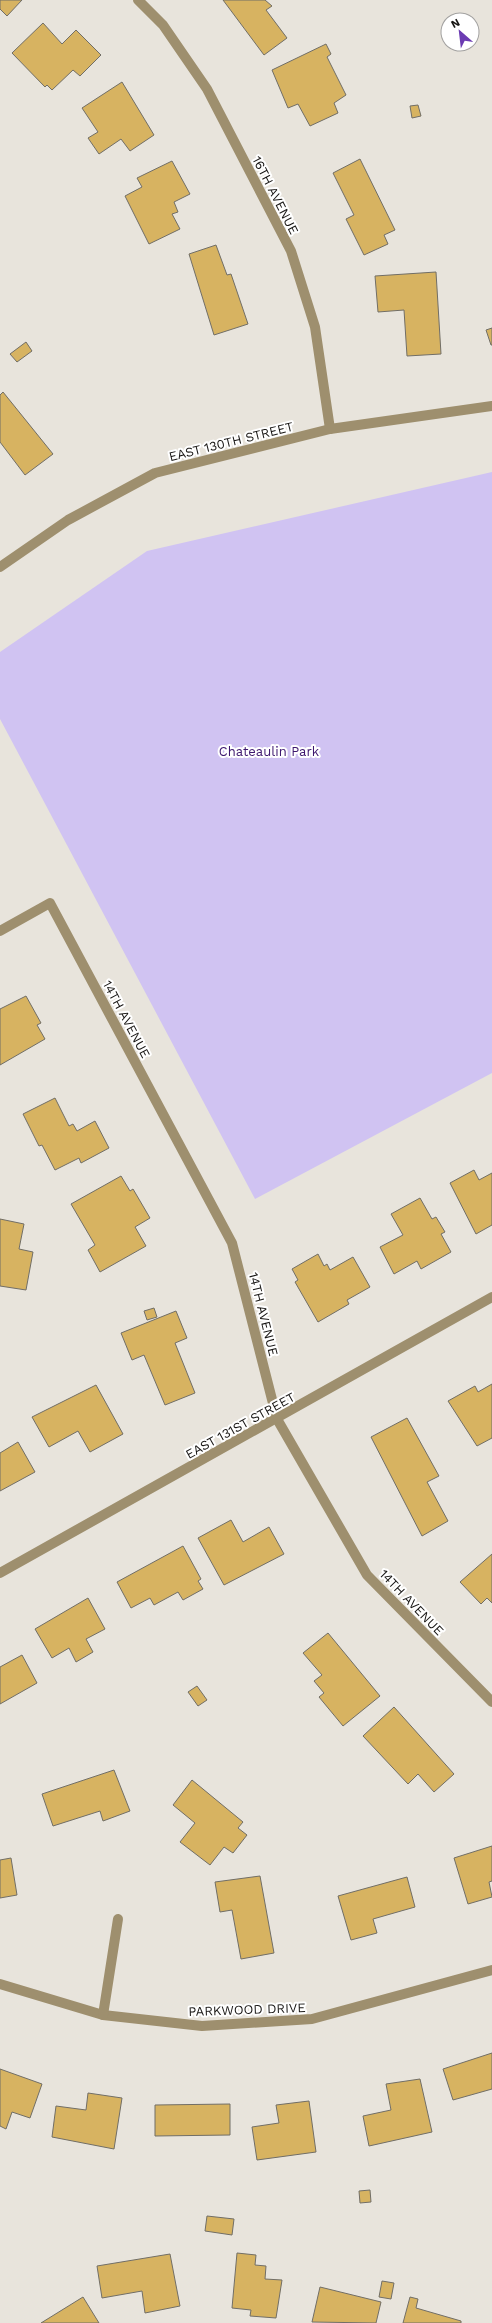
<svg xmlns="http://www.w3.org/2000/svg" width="492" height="2323" viewBox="0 0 492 2323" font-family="'Work Sans',sans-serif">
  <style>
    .green { fill: #d0c3f2 }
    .building { fill: #d7b361; stroke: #716e66 }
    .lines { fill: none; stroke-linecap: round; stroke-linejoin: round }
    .minor { stroke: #9e8f6e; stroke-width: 10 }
    .labels { text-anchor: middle; stroke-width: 4; stroke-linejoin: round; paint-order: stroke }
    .street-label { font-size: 13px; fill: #161412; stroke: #fff }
    .park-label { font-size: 13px; fill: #3d176e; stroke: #fff }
  </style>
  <rect width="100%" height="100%" fill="#e8e4dc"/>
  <path class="green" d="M 492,472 L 492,1073 L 255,1199 L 0,719 L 0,652 L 147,551 Z"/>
  <g class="building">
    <path d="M 0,0 L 22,0 L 7,16 L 0,9 Z"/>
    <path d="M 223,0 L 265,0 L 272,6 L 266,10 L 287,38 L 264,55 Z"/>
    <path d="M 43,23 L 62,44 L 76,30 L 101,55 L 80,76 L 73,70 L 52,90 L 47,85 L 45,87 L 12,53 Z"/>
    <path d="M 326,44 L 331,54 L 327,57 L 346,95 L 334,103 L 338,113 L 310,126 L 298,104 L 288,108 L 272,70 Z"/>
    <path d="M 122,82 L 154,135 L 130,151 L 121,139 L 99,154 L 88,138 L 98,132 L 82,108 Z"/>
    <path d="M 418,105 L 421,116 L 412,118 L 410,106 Z"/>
    <path d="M 360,159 L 395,230 L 384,235 L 388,244 L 364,255 L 346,219 L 354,215 L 333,173 Z"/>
    <path d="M 172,161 L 190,194 L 174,202 L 178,212 L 172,214 L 180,229 L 149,244 L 125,196 L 142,187 L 137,178 Z"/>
    <path d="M 216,245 L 227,275 L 231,274 L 248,324 L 214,335 L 189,254 Z"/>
    <path d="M 436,272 L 441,354 L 407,356 L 404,310 L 378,312 L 375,276 Z"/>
    <path d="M 492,328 L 492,345 L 491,345 L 486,330 Z"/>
    <path d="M 26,342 L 32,351 L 17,362 L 10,354 Z"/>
    <path d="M 3,392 L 53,454 L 25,475 L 0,442 L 0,395 Z"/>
    <path d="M 26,996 L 41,1023 L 37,1025 L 45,1039 L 0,1065 L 0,1009 Z"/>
    <path d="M 55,1098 L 69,1126 L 73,1124 L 77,1131 L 95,1121 L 109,1148 L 81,1163 L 79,1158 L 55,1170 L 42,1145 L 39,1146 L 23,1114 Z"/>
    <path d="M 474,1170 L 479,1180 L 492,1173 L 492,1225 L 476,1234 L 450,1183 Z"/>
    <path d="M 121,1176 L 130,1191 L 133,1189 L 150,1218 L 135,1227 L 146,1246 L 100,1272 L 88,1250 L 95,1245 L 71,1204 Z"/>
    <path d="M 420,1198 L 432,1219 L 436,1217 L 445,1232 L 441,1234 L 451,1252 L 421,1269 L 417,1261 L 394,1274 L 380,1247 L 403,1235 L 391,1214 Z"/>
    <path d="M 0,1219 L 24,1224 L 19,1249 L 33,1252 L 26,1290 L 0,1286 Z"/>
    <path d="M 318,1254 L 324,1266 L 327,1264 L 330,1270 L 353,1257 L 370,1287 L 347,1300 L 349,1304 L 318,1322 L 295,1282 L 298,1280 L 292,1269 Z"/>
    <path d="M 154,1308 L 157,1317 L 147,1320 L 144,1311 Z"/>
    <path d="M 176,1311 L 187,1338 L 175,1343 L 195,1393 L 165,1405 L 144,1355 L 132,1360 L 121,1333 Z"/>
    <path d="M 492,1384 L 492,1438 L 477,1446 L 448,1401 L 475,1386 L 478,1392 Z"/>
    <path d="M 96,1385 L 123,1434 L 90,1452 L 78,1431 L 49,1447 L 32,1417 Z"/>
    <path d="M 407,1418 L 439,1476 L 427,1482 L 448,1521 L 422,1536 L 371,1437 Z"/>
    <path d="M 18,1442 L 35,1472 L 0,1491 L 0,1453 Z"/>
    <path d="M 231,1520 L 243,1542 L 269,1527 L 284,1554 L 224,1585 L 198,1538 Z"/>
    <path d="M 183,1546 L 201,1579 L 198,1581 L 203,1589 L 183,1600 L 178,1592 L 154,1605 L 150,1598 L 131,1608 L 117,1582 Z"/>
    <path d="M 492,1554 L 492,1603 L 487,1598 L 481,1604 L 460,1582 Z"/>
    <path d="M 88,1598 L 105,1629 L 86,1639 L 93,1652 L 76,1662 L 69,1648 L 52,1658 L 35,1629 Z"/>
    <path d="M 328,1633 L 380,1696 L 343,1726 L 319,1697 L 324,1693 L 314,1681 L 322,1675 L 303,1653 Z"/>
    <path d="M 22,1655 L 37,1683 L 0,1704 L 0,1667 Z"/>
    <path d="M 197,1686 L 207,1700 L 198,1706 L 188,1692 Z"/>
    <path d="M 394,1707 L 454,1774 L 434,1792 L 418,1774 L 408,1784 L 363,1736 Z"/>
    <path d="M 114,1770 L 130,1811 L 103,1821 L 100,1811 L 53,1826 L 42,1794 Z"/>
    <path d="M 192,1780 L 243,1822 L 238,1828 L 247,1835 L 233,1853 L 224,1847 L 210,1865 L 180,1842 L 195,1823 L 173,1805 Z"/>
    <path d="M 492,1846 L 492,1881 L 489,1882 L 492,1897 L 468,1904 L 454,1858 Z"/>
    <path d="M 11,1858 L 17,1895 L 0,1898 L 0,1860 Z"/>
    <path d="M 260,1876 L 274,1953 L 241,1959 L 232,1910 L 220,1912 L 215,1882 Z"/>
    <path d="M 407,1877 L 415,1907 L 373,1919 L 377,1933 L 351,1940 L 338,1896 Z"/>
    <path d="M 492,2053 L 492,2089 L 453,2100 L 443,2069 Z"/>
    <path d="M 0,2069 L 42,2084 L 30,2118 L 12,2112 L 6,2129 L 0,2126 Z"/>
    <path d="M 420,2079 L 432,2132 L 369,2146 L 363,2116 L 391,2110 L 386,2084 Z"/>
    <path d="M 88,2093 L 122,2098 L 114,2149 L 52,2137 L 56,2106 L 86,2110 Z"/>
    <path d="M 309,2101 L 316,2152 L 257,2160 L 252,2127 L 279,2123 L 276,2105 Z"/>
    <path d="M 230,2104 L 230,2135 L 155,2136 L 155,2105 Z"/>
    <path d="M 370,2190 L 371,2202 L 360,2203 L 359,2191 Z"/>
    <path d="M 207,2216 L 234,2219 L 232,2235 L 205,2231 Z"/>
    <path d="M 237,2253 L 256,2255 L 255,2265 L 266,2266 L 265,2279 L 282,2280 L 276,2318 L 250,2316 L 251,2310 L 232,2308 Z"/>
    <path d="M 170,2254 L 180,2306 L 145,2313 L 142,2291 L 102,2298 L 97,2266 Z"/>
    <path d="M 382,2281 L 394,2283 L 391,2299 L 379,2297 Z"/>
    <path d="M 320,2287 L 381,2302 L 376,2323 L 312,2322 Z"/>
    <path d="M 83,2297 L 99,2323 L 41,2323 Z"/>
    <path d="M 410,2297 L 418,2299 L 416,2308 L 461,2321 L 461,2323 L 403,2323 Z"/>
  </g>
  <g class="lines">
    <g class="minor">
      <path d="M 138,0 L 163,25 L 207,89 L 291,251 L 315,327 L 330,429"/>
      <path d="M 0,567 L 68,520 L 155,473 L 330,429 L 492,406"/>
      <path d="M 0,931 L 50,903 L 232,1243 L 277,1419 L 367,1575 L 492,1702"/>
      <path d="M 0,1573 L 492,1297"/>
      <path d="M 0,1984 L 103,2015 L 202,2026 L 312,2019 L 492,1970"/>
      <path d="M 103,2015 L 118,1919"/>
    </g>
  </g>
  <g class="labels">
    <g class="street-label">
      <text transform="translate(276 195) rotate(63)" y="5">16TH AVENUE</text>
      <text transform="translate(231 441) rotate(-14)" y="5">EAST 130TH STREET</text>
      <text transform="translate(127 1019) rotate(62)" y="5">14TH AVENUE</text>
      <text transform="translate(264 1314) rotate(76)" y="5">14TH AVENUE</text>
      <text transform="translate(240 1425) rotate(-29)" y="5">EAST 131ST STREET</text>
      <text transform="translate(412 1602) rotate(46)" y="5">14TH AVENUE</text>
      <text transform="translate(247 2009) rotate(-2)" y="5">PARKWOOD DRIVE</text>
    </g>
    <g class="park-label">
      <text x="269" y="756">Chateaulin Park</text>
    </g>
  </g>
  <g transform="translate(460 32) rotate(332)"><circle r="19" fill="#ffffff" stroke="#a2a1a0"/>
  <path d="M0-3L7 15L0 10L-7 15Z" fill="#6b3bb2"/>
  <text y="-6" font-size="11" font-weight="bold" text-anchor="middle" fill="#161412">N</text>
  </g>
</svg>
